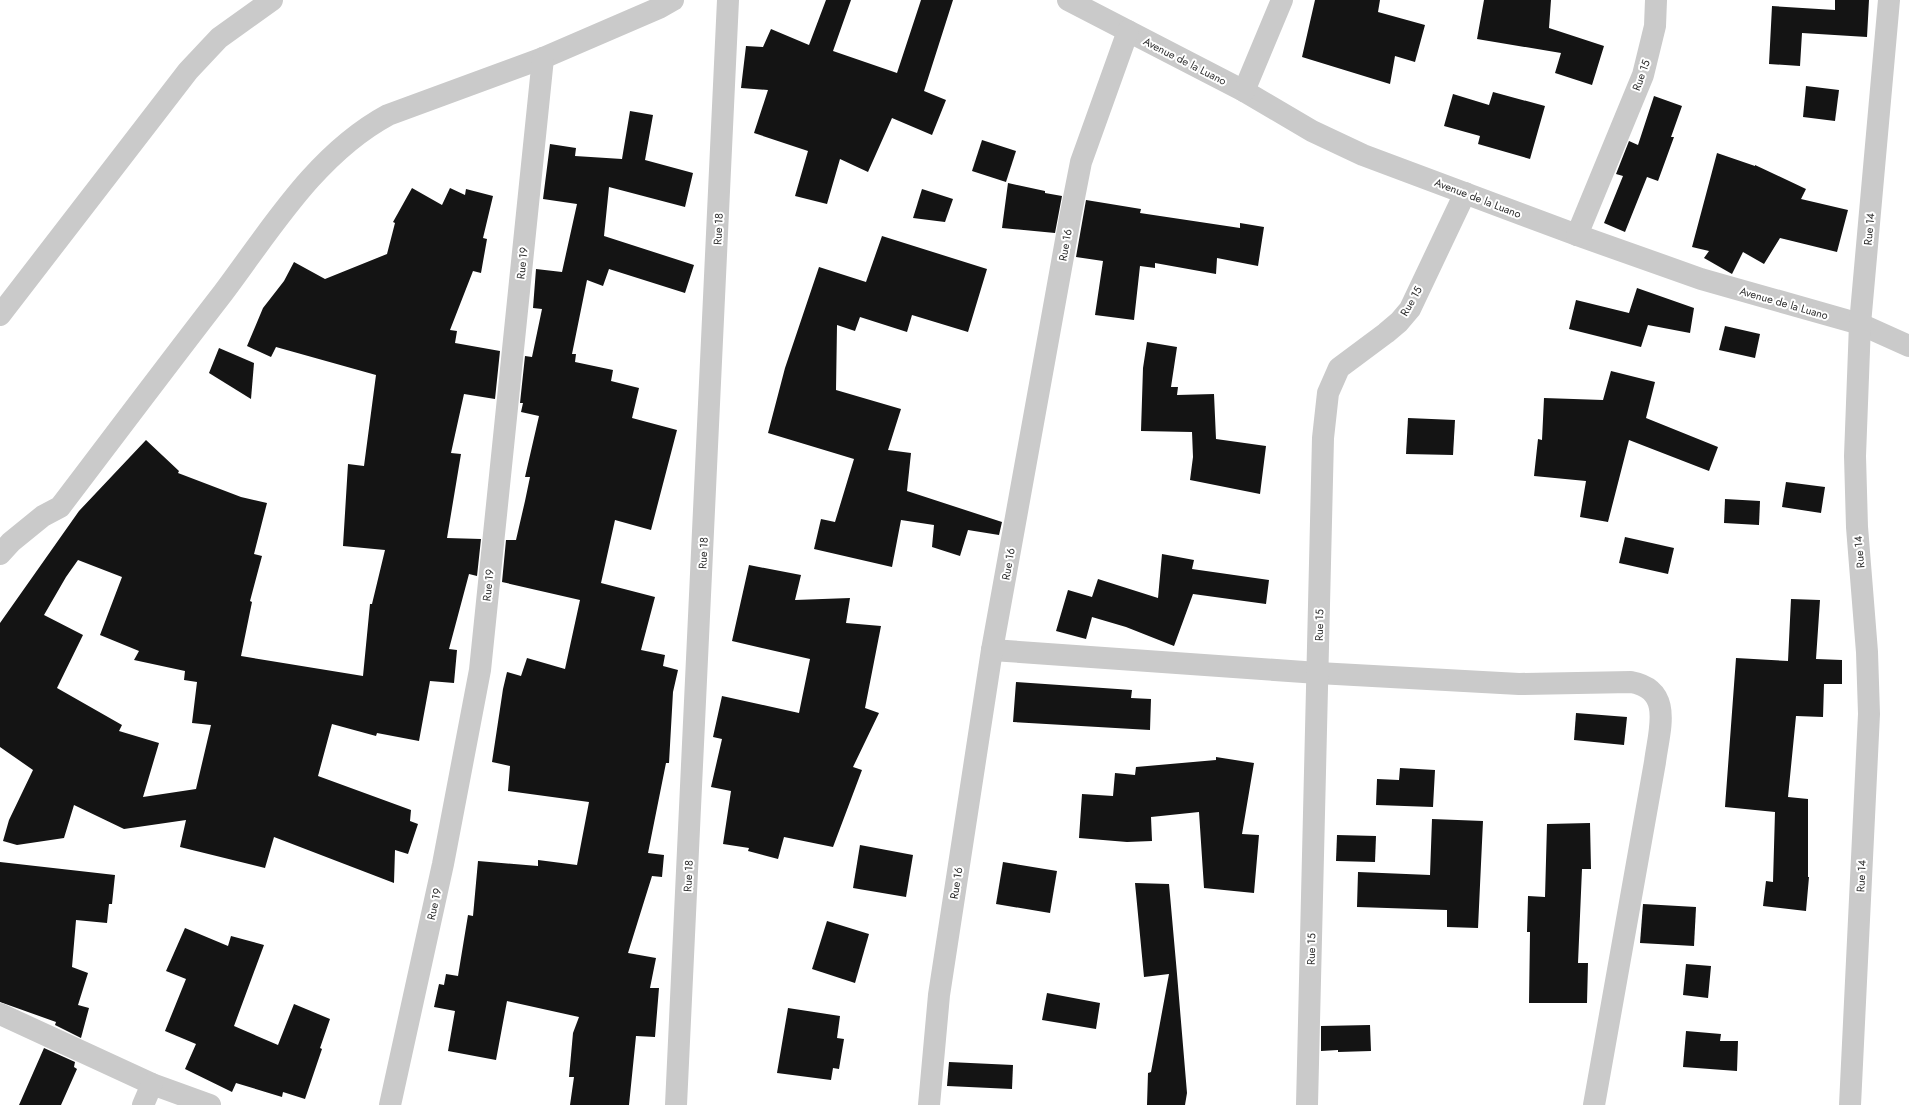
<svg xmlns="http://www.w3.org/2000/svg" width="1909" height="1105" viewBox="0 0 1909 1105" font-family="Jost,sans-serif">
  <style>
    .building { fill: #141414; fill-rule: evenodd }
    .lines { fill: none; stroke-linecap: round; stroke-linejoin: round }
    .minor { stroke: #cacaca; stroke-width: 22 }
    .labels { text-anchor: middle; stroke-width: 4; stroke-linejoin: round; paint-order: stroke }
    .street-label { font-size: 11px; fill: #2d2d2d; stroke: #fff }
  </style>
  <rect width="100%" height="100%" fill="#fff"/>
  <g class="building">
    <path d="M 826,0 L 851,0 L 833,51 L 897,73 L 921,0 L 953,0 L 924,91 L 946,100 L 932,135 L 892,118 L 868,172 L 840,159 L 827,204 L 795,196 L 808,151 L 754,133 L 768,90 L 741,88 L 746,46 L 763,47 L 771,29 L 809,45 Z"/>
    <path d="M 1315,0 L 1380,0 L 1378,12 L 1425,25 L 1415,62 L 1395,56 L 1390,84 L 1302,57 Z"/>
    <path d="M 1484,0 L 1551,0 L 1549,28 L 1604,46 L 1592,85 L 1555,73 L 1561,53 L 1477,39 Z"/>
    <path d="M 1835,0 L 1869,0 L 1867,37 L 1802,33 L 1800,66 L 1769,64 L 1772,6 L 1835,10 Z"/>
    <path d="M 1806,86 L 1839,90 L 1835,121 L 1803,117 Z"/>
    <path d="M 1493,92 L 1545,106 L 1530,159 L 1478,144 L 1480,136 L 1444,126 L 1453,94 L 1489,105 Z"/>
    <path d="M 1654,96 L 1682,106 L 1671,137 L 1674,137 L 1658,181 L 1647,177 L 1625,232 L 1604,223 L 1623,176 L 1616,174 L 1629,141 L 1638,145 Z"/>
    <path d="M 630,111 L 653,115 L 645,160 L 693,173 L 685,207 L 609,187 L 604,236 L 694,265 L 685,293 L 609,269 L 603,286 L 587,280 L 572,354 L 576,354 L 575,362 L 613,370 L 611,381 L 639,388 L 632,418 L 677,430 L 651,530 L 615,520 L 601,583 L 655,597 L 641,650 L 665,655 L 663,666 L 678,670 L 673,692 L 669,763 L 666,763 L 648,853 L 664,855 L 662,877 L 652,876 L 628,953 L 656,958 L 650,988 L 659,988 L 655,1037 L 636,1036 L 629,1105 L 570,1105 L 574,1077 L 569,1077 L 573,1033 L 579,1017 L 507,1001 L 496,1060 L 448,1051 L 455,1011 L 434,1007 L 439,984 L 444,985 L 446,974 L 458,976 L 468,915 L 473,916 L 478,861 L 538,866 L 538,860 L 577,865 L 589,802 L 508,791 L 510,766 L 492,762 L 503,689 L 507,672 L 521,676 L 527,658 L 565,669 L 580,600 L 502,582 L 506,540 L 516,540 L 525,501 L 530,477 L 525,477 L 539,416 L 521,412 L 523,403 L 520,403 L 525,356 L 532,357 L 542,309 L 533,308 L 536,269 L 562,272 L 577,204 L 543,199 L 550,144 L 576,148 L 575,156 L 622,159 Z"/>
    <path d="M 982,140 L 1016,151 L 1006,182 L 972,171 Z"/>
    <path d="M 1717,153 L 1755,166 L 1755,165 L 1806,189 L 1801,199 L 1848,210 L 1837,252 L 1780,238 L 1764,264 L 1743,252 L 1732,274 L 1704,258 L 1709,251 L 1692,247 Z"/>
    <path d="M 1008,183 L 1045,191 L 1045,193 L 1062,196 L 1055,233 L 1002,228 Z"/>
    <path d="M 412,188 L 442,205 L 450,188 L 465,195 L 466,189 L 493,196 L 483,238 L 487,239 L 481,273 L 473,271 L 450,330 L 457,331 L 455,343 L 500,351 L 495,399 L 464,394 L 451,453 L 461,454 L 447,538 L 481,539 L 477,576 L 469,574 L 449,649 L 457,650 L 454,683 L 430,681 L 419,741 L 377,733 L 376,736 L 332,724 L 318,776 L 411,810 L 410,821 L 418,824 L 408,854 L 395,850 L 394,883 L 274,837 L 265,868 L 180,847 L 186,820 L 124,829 L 74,805 L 64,838 L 17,845 L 3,841 L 9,820 L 33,770 L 0,747 L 0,623 L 79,511 L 146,440 L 179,471 L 178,473 L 241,497 L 267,503 L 254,554 L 262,556 L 250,601 L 252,602 L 241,656 L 363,676 L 370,604 L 372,604 L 385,550 L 343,546 L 348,464 L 364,466 L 376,375 L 276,347 L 271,357 L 247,346 L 263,308 L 284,281 L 294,262 L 325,279 L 387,254 L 395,223 L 393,222 ZM 78,560 L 122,577 L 100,635 L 139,651 L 134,660 L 185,671 L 184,680 L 197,682 L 192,723 L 211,725 L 196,789 L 143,797 L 159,743 L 119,731 L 122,725 L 57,688 L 83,635 L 44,615 L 66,577 Z"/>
    <path d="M 922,189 L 953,199 L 945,222 L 913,218 Z"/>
    <path d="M 1086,200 L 1141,209 L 1140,213 L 1240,228 L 1240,223 L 1264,227 L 1258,266 L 1217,258 L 1216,274 L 1155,263 L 1155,268 L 1140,266 L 1134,320 L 1095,315 L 1103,261 L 1076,257 Z"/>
    <path d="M 882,236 L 987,269 L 968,332 L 912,315 L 907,332 L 860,317 L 855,331 L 837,325 L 836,390 L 901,409 L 888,450 L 911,453 L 907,491 L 1002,522 L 999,535 L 968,530 L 960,556 L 932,547 L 934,525 L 901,520 L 892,567 L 814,549 L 821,519 L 835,522 L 854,459 L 768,433 L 785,368 L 819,267 L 866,282 Z"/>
    <path d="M 1637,288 L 1694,308 L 1690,333 L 1648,325 L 1641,347 L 1569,329 L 1576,300 L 1629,313 Z"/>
    <path d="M 1725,326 L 1760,334 L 1755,358 L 1719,350 Z"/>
    <path d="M 1147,342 L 1177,347 L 1171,387 L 1178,387 L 1177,395 L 1214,394 L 1216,439 L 1266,446 L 1260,494 L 1190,480 L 1193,457 L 1192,432 L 1141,431 L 1143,368 Z"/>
    <path d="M 219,348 L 254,363 L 251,399 L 209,373 Z"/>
    <path d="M 1611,371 L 1655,382 L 1646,418 L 1718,447 L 1709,471 L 1629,440 L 1608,522 L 1580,517 L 1586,481 L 1534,476 L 1538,439 L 1542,440 L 1544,398 L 1603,400 Z"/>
    <path d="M 1408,418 L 1455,420 L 1453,455 L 1406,454 Z"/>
    <path d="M 1786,482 L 1825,487 L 1821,513 L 1782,507 Z"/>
    <path d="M 1725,499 L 1760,501 L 1759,525 L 1724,523 Z"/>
    <path d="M 1625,537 L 1674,548 L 1668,574 L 1619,563 Z"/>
    <path d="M 1162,554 L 1194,560 L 1192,569 L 1269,580 L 1266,604 L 1193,594 L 1174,646 L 1126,627 L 1092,617 L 1086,639 L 1056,631 L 1068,590 L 1092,597 L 1098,579 L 1158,598 Z"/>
    <path d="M 749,565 L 801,575 L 795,600 L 850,598 L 846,623 L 881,626 L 865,708 L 879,713 L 853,767 L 862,770 L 833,847 L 784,837 L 778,859 L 748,851 L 749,848 L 723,844 L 731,791 L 711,787 L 722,739 L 713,737 L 722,696 L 799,713 L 810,659 L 732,641 Z"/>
    <path d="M 1791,599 L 1820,600 L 1816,659 L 1842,660 L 1842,684 L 1824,684 L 1823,717 L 1796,716 L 1788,797 L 1808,799 L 1808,877 L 1809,877 L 1806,911 L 1763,906 L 1766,881 L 1773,882 L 1775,812 L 1725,807 L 1736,658 L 1788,661 Z"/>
    <path d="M 1016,682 L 1132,690 L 1131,698 L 1151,699 L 1150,730 L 1013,722 Z"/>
    <path d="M 1576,713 L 1627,717 L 1624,745 L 1574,740 Z"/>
    <path d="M 1216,757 L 1254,763 L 1242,834 L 1259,835 L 1254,893 L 1204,888 L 1199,812 L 1151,817 L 1152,841 L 1127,842 L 1079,838 L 1082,794 L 1113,796 L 1115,773 L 1135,775 L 1136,767 L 1216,760 Z"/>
    <path d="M 1400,768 L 1435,770 L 1433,807 L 1376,805 L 1377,779 L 1399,780 Z"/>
    <path d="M 1432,819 L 1483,821 L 1478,928 L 1447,927 L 1447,910 L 1357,907 L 1358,872 L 1430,875 Z"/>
    <path d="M 1590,823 L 1591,869 L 1582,869 L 1578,963 L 1588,963 L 1587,1003 L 1529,1003 L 1530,932 L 1527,932 L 1528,896 L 1545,897 L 1547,824 Z"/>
    <path d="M 1337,835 L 1376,836 L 1375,862 L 1336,861 Z"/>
    <path d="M 860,845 L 913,855 L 906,897 L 853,888 Z"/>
    <path d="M 0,862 L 115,875 L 112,904 L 109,904 L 107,923 L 76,920 L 72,967 L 88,973 L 78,1005 L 89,1008 L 81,1038 L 55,1025 L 56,1022 L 0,1002 Z"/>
    <path d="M 1003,862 L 1057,871 L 1050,913 L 996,904 Z"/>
    <path d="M 1135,883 L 1169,884 L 1177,974 L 1173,974 L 1177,974 L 1187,1093 L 1185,1105 L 1147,1105 L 1148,1073 L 1151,1072 L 1169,974 L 1144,977 Z"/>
    <path d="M 1643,904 L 1696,907 L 1694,946 L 1640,943 Z"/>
    <path d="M 827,921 L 869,934 L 855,983 L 812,969 Z"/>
    <path d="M 185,928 L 228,946 L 231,936 L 264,945 L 234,1026 L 278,1045 L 294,1004 L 330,1019 L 320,1048 L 322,1049 L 305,1099 L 283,1092 L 282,1097 L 236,1083 L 232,1092 L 185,1069 L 196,1044 L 165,1031 L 186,979 L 166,971 Z"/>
    <path d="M 1686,964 L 1711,966 L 1708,998 L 1683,995 Z"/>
    <path d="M 1047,993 L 1100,1003 L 1096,1029 L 1042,1020 Z"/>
    <path d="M 788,1008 L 840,1016 L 837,1038 L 844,1039 L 839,1069 L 833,1068 L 831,1080 L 777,1073 Z"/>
    <path d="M 1370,1025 L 1371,1051 L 1338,1052 L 1338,1050 L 1321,1051 L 1321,1026 Z"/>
    <path d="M 1686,1031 L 1721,1034 L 1720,1041 L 1738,1041 L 1737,1071 L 1683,1067 Z"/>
    <path d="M 44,1048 L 75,1062 L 74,1067 L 77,1069 L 61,1105 L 19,1105 Z"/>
    <path d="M 949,1062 L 1013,1065 L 1012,1089 L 947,1086 Z"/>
  </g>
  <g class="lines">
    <g class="minor">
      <path d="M 1068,0 L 1244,91 L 1312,131 L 1363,155 L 1577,235 L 1701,279 L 1860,324 L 1909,346"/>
      <path d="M 1244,91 L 1282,0"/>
      <path d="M 1577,235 L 1643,75 L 1655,26 L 1656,0"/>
      <path d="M 0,315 L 188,71 L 219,38 L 272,0"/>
      <path d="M 0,554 L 11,542 L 43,516 L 60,507 C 114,436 168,364 223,293 C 271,229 316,154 388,115 L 543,58 L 659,8 L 673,0"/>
      <path d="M 992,650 L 1318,673 L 1519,684 L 1631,682 C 1674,690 1659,730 1655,762 L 1594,1105"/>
      <path d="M 0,1014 L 152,1084 L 210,1105"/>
      <path d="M 143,1105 L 152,1084"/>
      <path d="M 390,1105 L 443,864 L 480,670 L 543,58"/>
      <path d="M 676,1105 L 728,0"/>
      <path d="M 929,1105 L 939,995 L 992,650 L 1070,218 L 1081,162 L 1128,31"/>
      <path d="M 1307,1105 L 1323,438 L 1328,393 L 1339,368 L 1386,333 L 1399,322 L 1410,309 L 1465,193"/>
      <path d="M 1850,1105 L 1869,714 L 1867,652 L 1857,527 L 1855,456 L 1860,324 L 1889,0"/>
    </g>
  </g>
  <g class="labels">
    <g class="street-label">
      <text transform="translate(1185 61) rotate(27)" y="4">Avenue de la Luano</text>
      <text transform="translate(1641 75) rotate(-70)" y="4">Rue 15</text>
      <text transform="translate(1478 198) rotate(21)" y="4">Avenue de la Luano</text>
      <text transform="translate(718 229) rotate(-87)" y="4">Rue 18</text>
      <text transform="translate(1869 229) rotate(-85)" y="4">Rue 14</text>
      <text transform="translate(1065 245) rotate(-80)" y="4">Rue 16</text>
      <text transform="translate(522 263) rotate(-84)" y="4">Rue 19</text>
      <text transform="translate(1411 301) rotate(-60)" y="4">Rue 15</text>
      <text transform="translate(1784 303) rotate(16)" y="4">Avenue de la Luano</text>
      <text transform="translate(1859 552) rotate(-95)" y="4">Rue 14</text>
      <text transform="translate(703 553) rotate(-87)" y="4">Rue 18</text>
      <text transform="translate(1008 564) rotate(-80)" y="4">Rue 16</text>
      <text transform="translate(488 585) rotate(-84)" y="4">Rue 19</text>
      <text transform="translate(1319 625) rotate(-89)" y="4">Rue 15</text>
      <text transform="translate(688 876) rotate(-87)" y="4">Rue 18</text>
      <text transform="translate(1861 876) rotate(-87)" y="4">Rue 14</text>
      <text transform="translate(956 883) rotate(-81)" y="4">Rue 16</text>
      <text transform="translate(434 904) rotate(-78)" y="4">Rue 19</text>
      <text transform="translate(1311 949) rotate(-89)" y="4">Rue 15</text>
    </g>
  </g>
</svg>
